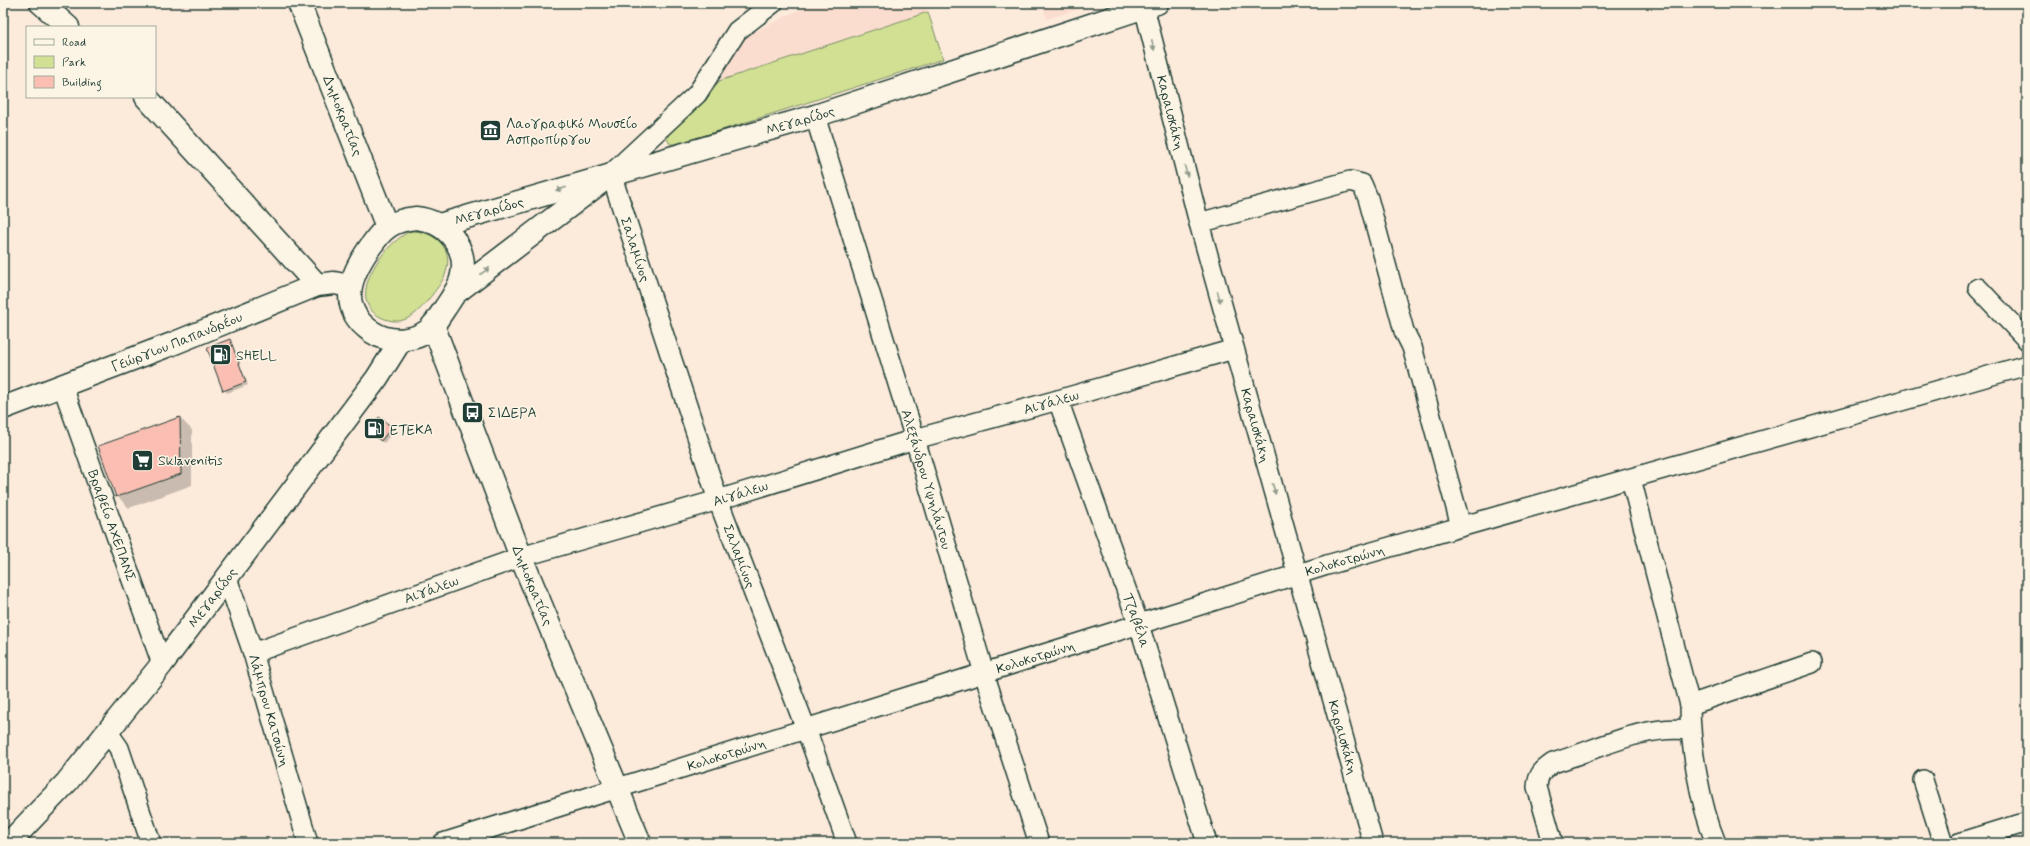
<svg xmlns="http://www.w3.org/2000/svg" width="2030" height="846" viewBox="0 0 2030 846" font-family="Mynerve,sans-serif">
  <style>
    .built { fill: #fbddcf }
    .green { fill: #d2e094; stroke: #788e64 }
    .shadow { fill: #0003 }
    .building { fill: #fabfb2; stroke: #1f3d34 }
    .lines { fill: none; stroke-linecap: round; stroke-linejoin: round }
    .minor-casing { stroke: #1f3d34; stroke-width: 22 }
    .tertiary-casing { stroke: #1f3d34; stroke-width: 25 }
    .secondary-casing { stroke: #1f3d34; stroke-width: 25 }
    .minor { stroke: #fcf5e5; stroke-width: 19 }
    .tertiary { stroke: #fcf5e5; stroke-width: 22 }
    .secondary { stroke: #fcf5e5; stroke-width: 22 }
    .oneway { fill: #8e998c }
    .labels { text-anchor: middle; stroke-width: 3; stroke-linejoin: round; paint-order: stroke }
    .street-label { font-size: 14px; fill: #1f3d34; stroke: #fcf5e5 }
    .poi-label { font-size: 14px; fill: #1f3d34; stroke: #fcf5e5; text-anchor: start }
  </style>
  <rect width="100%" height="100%" fill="#fceadb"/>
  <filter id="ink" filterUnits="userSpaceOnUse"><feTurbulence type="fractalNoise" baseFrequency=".025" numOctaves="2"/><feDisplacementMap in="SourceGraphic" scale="8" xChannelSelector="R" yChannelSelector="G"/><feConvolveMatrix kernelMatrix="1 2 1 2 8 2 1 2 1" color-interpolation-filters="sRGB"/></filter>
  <g filter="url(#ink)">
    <g class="built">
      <path d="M 813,3 L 926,3 L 928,12 L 719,81 L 742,38 Z"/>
      <path d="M 1042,3 L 1098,3 L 1047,19 Z"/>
    </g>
    <g class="green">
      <path d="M 928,12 L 943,59 L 678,144 L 670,144 L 667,139 L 669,133 L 706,100 L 719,81 Z"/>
      <path d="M 411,231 C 434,231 454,247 446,272 C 444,280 437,288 432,295 C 420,310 407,327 385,319 C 340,303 384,242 411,231 Z"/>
    </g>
    <g class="shadow">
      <path d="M 229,341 L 248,385 L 227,393 L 208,349 Z"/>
      <path d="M 180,418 L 192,430 L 192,485 L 129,508 L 117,496 L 99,447 Z"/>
      <path d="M 391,427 L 394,430 L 384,443 L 369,431 Z"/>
    </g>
    <g class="building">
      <path d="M 230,339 L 246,382 L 223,391 L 207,348 Z"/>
      <path d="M 180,417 L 181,474 L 116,497 L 98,446 Z"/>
      <path d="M 379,417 L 392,427 L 381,441 L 368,431 Z"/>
    </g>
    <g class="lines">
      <defs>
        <g id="minor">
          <path id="s1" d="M 773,3 L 737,31 L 697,94 L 611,174 L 718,500 L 806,729 L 847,843"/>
          <path id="s2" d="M 1144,7 L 1199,223 L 1373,843"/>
          <path id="s3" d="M 815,116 L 915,439 L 984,673 L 1039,843"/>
          <path d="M 1199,223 L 1350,181 L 1362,184 L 1368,198 L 1404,331 L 1412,347 L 1461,526"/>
          <path d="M 1978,288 L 2027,340"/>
          <path id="s4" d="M 63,387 L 162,664"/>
          <path id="s5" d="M 1058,400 L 1139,625 L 1207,843"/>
          <path d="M 1631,479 L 1690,705 C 1690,745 1700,805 1716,843"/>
          <path id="s6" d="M 227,578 L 253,653 L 308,843"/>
          <path id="s7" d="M 253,653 L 521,557 L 718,500 L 915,439 L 1058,400 L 1234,349"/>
          <path d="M 1690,705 L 1812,663"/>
          <path d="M 107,731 L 119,748 L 151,843"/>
          <path d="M 1923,780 L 1943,843"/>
          <path id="s8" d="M 443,843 L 1327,565 L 2027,365"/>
          <path d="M 1553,843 L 1537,787 C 1538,774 1543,770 1553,763 C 1597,750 1642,724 1690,730"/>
          <path d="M 1959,843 L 2027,822"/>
        </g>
        <g id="tertiary">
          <path d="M 41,3 L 68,27"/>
          <path d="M 146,97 L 317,285"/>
          <path id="s9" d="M 439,225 L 815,116 L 1157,3"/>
          <path d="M 454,294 L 601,182"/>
          <path id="s10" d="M 433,325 L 521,557 L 640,843"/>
          <path id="s11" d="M 3,408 L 172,344 L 317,285 L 334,283 L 350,286"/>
        </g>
        <g id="secondary">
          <path id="s12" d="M 299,3 L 387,227"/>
          <path d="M 416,218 C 446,221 470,248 461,279 C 458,290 451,299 445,308 C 441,314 437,320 433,326 C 418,342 390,344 372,332 C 338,309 349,278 368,250 C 374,242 379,233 388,227 C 396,221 406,219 416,218 Z"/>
          <path id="s13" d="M 9,843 L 67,782 L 162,664 L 377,378 L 401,340"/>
        </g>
      </defs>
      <use href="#minor" class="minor-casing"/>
      <use href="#tertiary" class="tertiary-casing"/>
      <use href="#secondary" class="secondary-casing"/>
      <use href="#minor" class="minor"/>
      <use href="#tertiary" class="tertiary"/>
      <use href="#secondary" class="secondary"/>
    </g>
    <defs><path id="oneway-solid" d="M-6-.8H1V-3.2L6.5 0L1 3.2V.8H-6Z"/></defs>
    <g class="oneway">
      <use href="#oneway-solid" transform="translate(1153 45) rotate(76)"/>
      <use href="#oneway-solid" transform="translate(1186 171) rotate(76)"/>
      <use href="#oneway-solid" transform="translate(561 189) rotate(164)"/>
      <use href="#oneway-solid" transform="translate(485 271) rotate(-37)"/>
      <use href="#oneway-solid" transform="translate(1219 297) rotate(75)"/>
      <use href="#oneway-solid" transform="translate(1274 489) rotate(74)"/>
    </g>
  </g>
  <defs>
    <symbol id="museum-square" viewBox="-11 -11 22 22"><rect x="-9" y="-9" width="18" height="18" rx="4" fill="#1f3d34" stroke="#fcf5e5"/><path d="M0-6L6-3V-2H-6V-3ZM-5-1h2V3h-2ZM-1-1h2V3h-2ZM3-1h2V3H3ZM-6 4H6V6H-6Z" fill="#fff"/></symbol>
    <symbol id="fuel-square" viewBox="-11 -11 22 22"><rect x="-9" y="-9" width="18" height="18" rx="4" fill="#1f3d34" stroke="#fcf5e5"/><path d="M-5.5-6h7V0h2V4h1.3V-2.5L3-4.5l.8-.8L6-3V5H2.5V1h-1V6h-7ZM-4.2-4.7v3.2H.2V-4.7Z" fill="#fff"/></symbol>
    <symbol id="bus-square" viewBox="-11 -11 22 22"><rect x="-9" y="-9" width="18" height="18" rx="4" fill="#1f3d34" stroke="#fcf5e5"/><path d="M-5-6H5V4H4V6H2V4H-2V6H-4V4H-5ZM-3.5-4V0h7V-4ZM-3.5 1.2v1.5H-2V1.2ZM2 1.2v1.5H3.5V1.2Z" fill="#fff"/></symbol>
    <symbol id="supermarket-square" viewBox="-11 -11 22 22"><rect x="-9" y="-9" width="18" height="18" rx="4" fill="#1f3d34" stroke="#fcf5e5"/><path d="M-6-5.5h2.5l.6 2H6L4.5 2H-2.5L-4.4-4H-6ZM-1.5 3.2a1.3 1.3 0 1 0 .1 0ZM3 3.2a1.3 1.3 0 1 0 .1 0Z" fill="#fff"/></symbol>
  </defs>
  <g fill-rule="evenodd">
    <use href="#museum-square" x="478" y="118" width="25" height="25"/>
    <use href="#fuel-square" x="208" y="342" width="25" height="25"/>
    <use href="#bus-square" x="460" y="400" width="25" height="25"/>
    <use href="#fuel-square" x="362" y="416" width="25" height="25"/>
    <use href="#supermarket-square" x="130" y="448" width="25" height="25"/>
  </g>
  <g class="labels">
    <g class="street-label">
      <text dy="5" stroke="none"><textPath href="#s2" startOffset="109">Καραισκάκη</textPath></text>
      <text dy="5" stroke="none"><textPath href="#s12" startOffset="121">Δημοκρατίας</textPath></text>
      <text dy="5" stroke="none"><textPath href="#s9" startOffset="376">Μεγαρίδος</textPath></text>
      <text dy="5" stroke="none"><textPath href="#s9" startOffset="52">Μεγαρίδος</textPath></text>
      <text dy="5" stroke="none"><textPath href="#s1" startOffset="317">Σαλαμίνος</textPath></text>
      <text dy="5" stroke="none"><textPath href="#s11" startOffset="186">Γεώργιου Παπανδρέου</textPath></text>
      <text dy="5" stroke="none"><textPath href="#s7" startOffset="837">Αιγάλεω</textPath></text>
      <text dy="5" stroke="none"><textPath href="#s2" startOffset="433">Καραισκάκη</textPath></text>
      <text dy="5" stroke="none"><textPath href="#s3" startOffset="380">Αλεξάνδρου Υψηλάντου</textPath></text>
      <text dy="5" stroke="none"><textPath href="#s7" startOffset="513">Αιγάλεω</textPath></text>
      <text dy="5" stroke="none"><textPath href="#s4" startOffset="147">Βραβείο ΑΧΕΠΑΝΣ</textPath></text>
      <text dy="5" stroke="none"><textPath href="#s1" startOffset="641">Σαλαμίνος</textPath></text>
      <text dy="5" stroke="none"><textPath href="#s8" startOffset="945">Κολοκοτρώνη</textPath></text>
      <text dy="5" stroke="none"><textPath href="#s10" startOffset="279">Δημοκρατίας</textPath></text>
      <text dy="5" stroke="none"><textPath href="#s7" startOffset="189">Αιγάλεω</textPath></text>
      <text dy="5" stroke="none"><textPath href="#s13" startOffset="319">Μεγαρίδος</textPath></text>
      <text dy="5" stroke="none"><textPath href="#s5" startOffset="234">Τζαβέλα</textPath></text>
      <text dy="5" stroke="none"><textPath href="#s8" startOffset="621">Κολοκοτρώνη</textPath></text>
      <text dy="5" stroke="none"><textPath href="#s6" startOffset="139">Λάμπρου Κατσώνη</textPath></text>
      <text dy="5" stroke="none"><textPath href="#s2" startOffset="757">Καραισκάκη</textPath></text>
      <text dy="5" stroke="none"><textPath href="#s8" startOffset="297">Κολοκοτρώνη</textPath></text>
    </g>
    <g class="poi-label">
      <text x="506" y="128">Λαογραφικό Μουσείο<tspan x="506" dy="16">Ασπροπύργου</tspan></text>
      <text x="236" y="360">SHELL</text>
      <text x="488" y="417">ΣΙΔΕΡΑ</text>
      <text x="390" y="434">ΕΤΕΚΑ</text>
      <text x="158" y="465">Sklavenitis</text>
    </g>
  </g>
  <rect width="2030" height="846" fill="none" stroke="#fcf5e5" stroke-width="16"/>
  <rect x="8" y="8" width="2014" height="830" fill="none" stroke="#1f3d34" stroke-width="1.5" filter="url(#ink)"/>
  <rect x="26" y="26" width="130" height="72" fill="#fcf5e5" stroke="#a4ab9e"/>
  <rect x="34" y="39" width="20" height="6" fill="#fcf5e5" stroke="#a4ab9e"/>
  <text x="62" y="46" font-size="12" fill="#1f3d34">Road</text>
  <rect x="34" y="56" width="20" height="12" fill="#d2e094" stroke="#a4ab9e"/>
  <text x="62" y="66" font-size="12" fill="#1f3d34">Park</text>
  <rect x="34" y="76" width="20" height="12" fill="#fabfb2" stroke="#a4ab9e"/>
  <text x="62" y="86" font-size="12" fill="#1f3d34">Building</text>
</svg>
